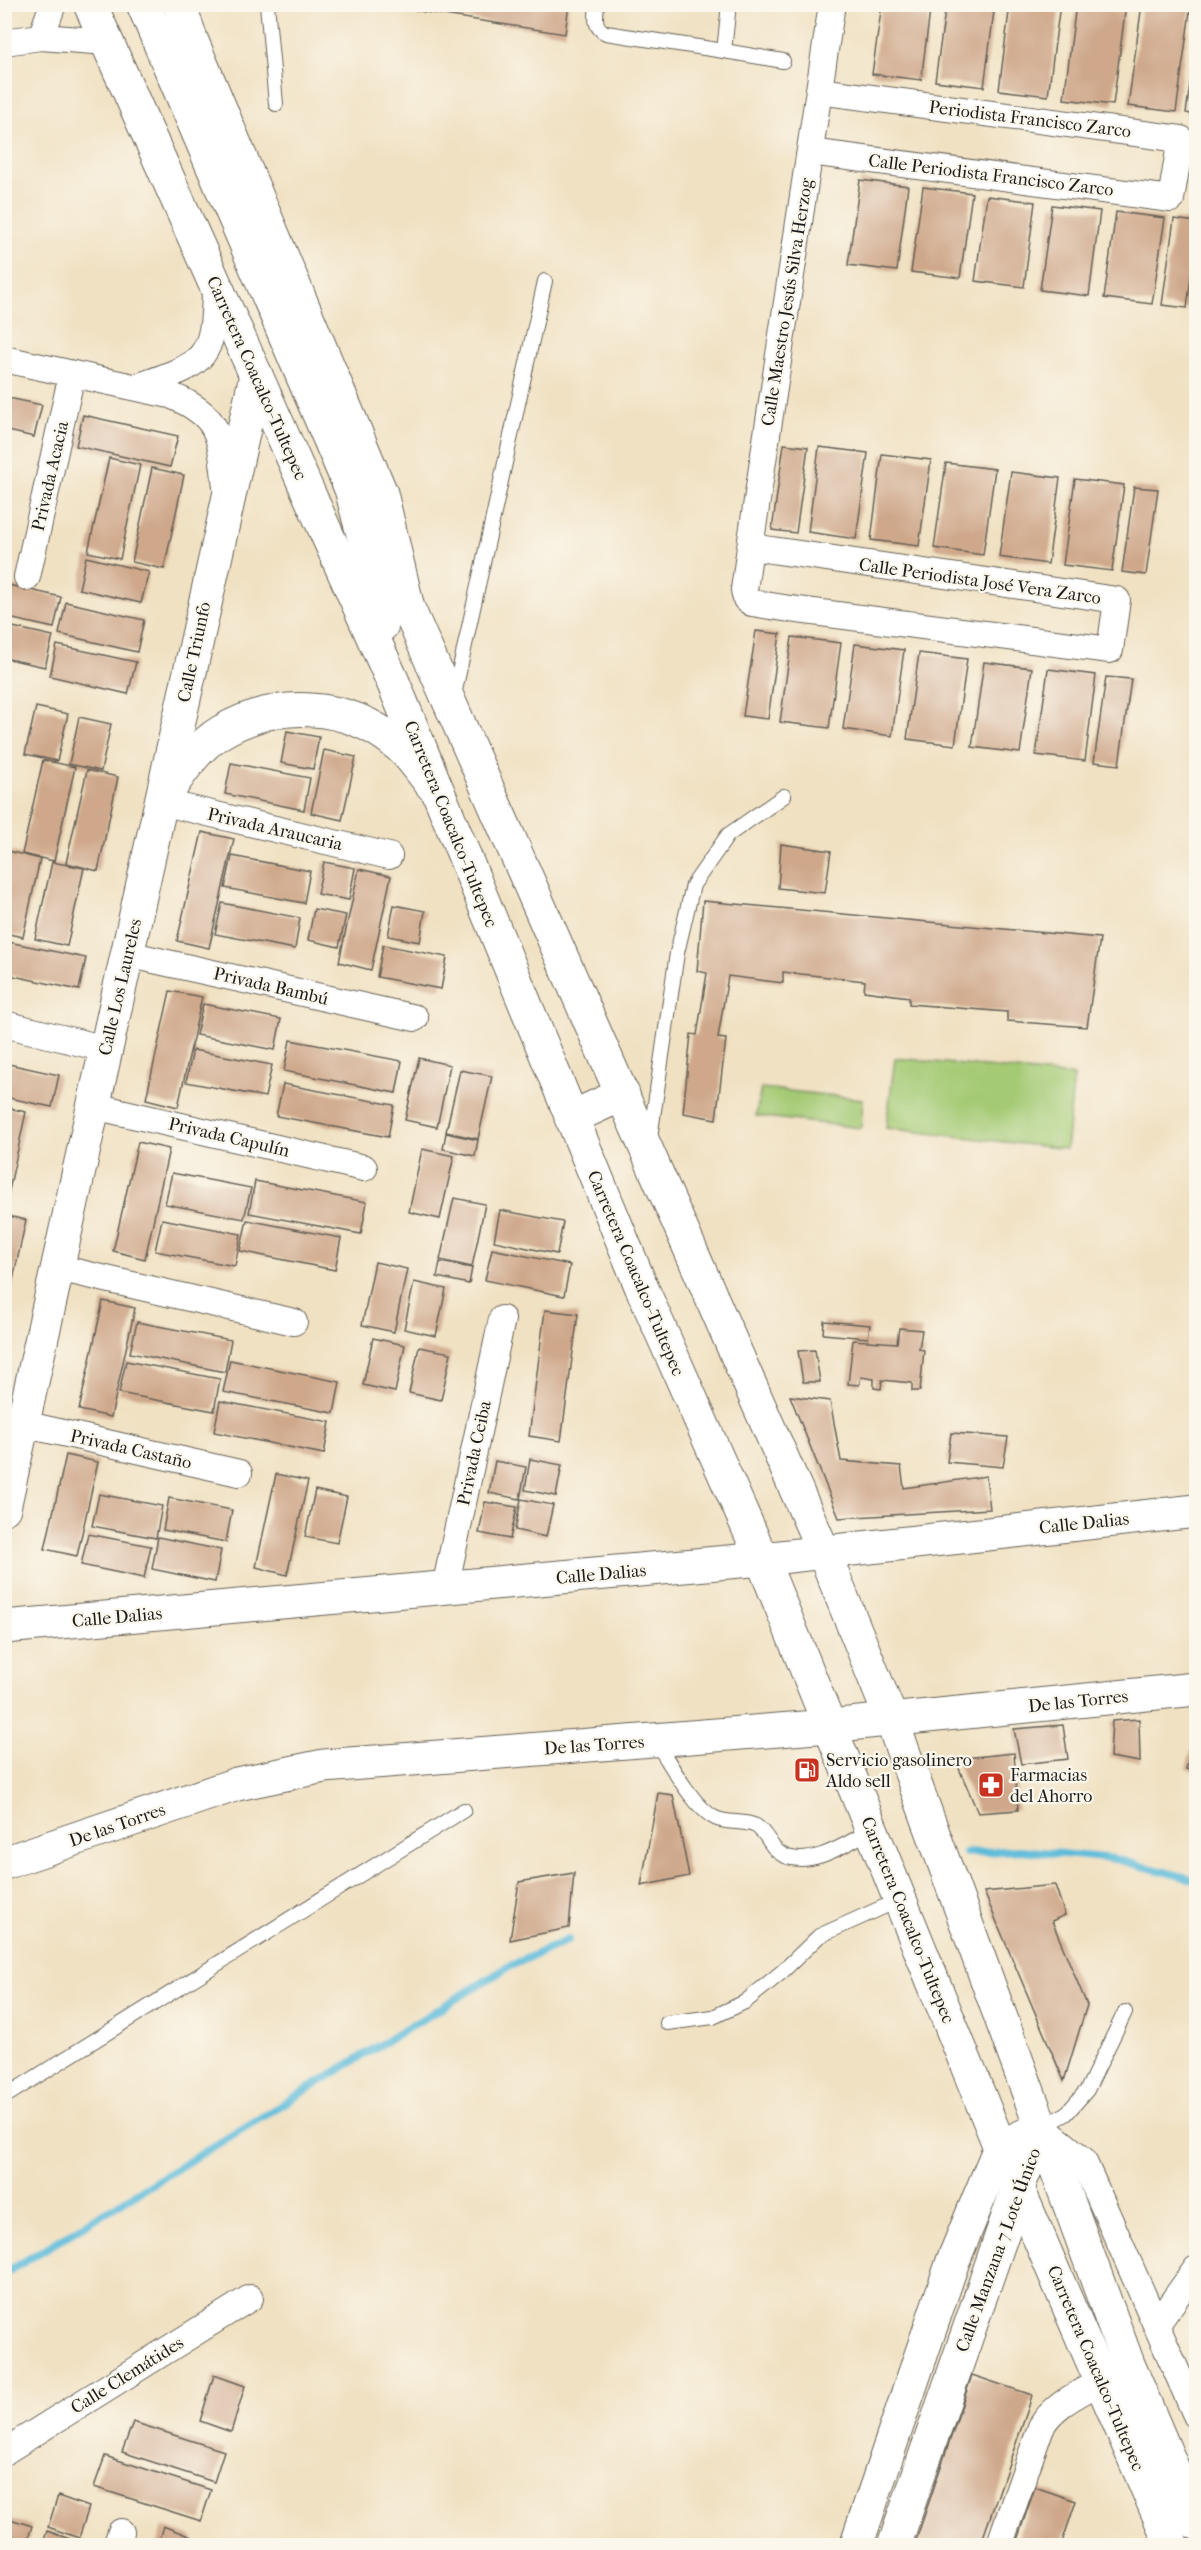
<svg xmlns="http://www.w3.org/2000/svg" width="1201" height="2550" viewBox="0 0 1201 2550" font-family="'IM FELL French Canon',serif">
  <style>
    .green { fill: #a4ca75; stroke: #607348; stroke-width: 1.5 }
    .lines { fill: none; stroke-linecap: round; stroke-linejoin: round }
    .stream { stroke: #5cbbda; stroke-width: 8 }
    .building { fill: #cfa88b }
    .service-casing { stroke: #666156; stroke-width: 16 }
    .minor-casing { stroke: #666156; stroke-width: 28 }
    .tertiary-casing { stroke: #666156; stroke-width: 35 }
    .secondary-casing { stroke: #666156; stroke-width: 35 }
    .primary-casing { stroke: #666156; stroke-width: 35 }
    .service { stroke: #fff; stroke-width: 14 }
    .minor { stroke: #fff; stroke-width: 26 }
    .tertiary { stroke: #fff; stroke-width: 33 }
    .secondary { stroke: #fff; stroke-width: 33 }
    .primary { stroke: #fff; stroke-width: 33 }
    .labels { text-anchor: middle; stroke-width: 4.5; stroke-linejoin: round; paint-order: stroke }
    .street-label { font-size: 18px; fill: #1c1c1c; stroke: #fbf7ec }
    .poi-label { font-size: 18px; fill: #1c1c1c; stroke: #fbf7ec; text-anchor: start }
  </style>
  <rect width="100%" height="100%" fill="#fbf7ec"/>
  <filter id="ink" filterUnits="userSpaceOnUse"><feTurbulence type="fractalNoise" baseFrequency=".0167" numOctaves="2"/><feDisplacementMap in="SourceGraphic" scale="12" xChannelSelector="R" yChannelSelector="G"/><feConvolveMatrix kernelMatrix="1 2 1 2 8 2 1 2 1" color-interpolation-filters="sRGB"/></filter>
  <filter id="wash" filterUnits="userSpaceOnUse"><feTurbulence type="fractalNoise" baseFrequency=".008" numOctaves="4" result="noise"/><feDisplacementMap in="SourceGraphic" scale="24" xChannelSelector="R" yChannelSelector="G"/><feGaussianBlur stdDeviation="1.35" result="paint"/><feColorMatrix in="noise" values="0 0 0 0 0 0 0 0 0 0 0 0 0 0 0 0 0 1.4 0 .05"/><feComposite in="paint" operator="in"/></filter>
  <g filter="url(#wash)">
    <rect width="100%" height="100%" fill="#f0e1c2"/>
    <g class="green">
      <path d="M 895,1058 L 1074,1076 L 1066,1149 L 886,1128 Z"/>
      <path d="M 761,1088 L 863,1099 L 861,1128 L 756,1116 Z"/>
    </g>
    <g class="lines">
      <g class="stream">
        <path d="M 966,1853 L 1020,1850 L 1115,1859 L 1196,1880"/>
        <path d="M 4,2274 L 508,1967 L 568,1940"/>
      </g>
    </g>
    <g id="blocks">
      <g class="building">
        <path d="M 375,4 L 569,4 L 565,34 Z"/>
        <path d="M 882,4 L 931,4 L 921,80 L 872,74 Z"/>
        <path d="M 946,4 L 995,4 L 984,87 L 935,81 Z"/>
        <path d="M 1010,4 L 1060,4 L 1048,96 L 999,90 Z"/>
        <path d="M 1076,4 L 1126,4 L 1113,105 L 1064,99 Z"/>
        <path d="M 1142,4 L 1191,4 L 1176,112 L 1128,106 Z"/>
        <path d="M 1195,50 L 1196,50 L 1196,115 L 1186,113 Z"/>
        <path d="M 860,180 L 908,186 L 897,271 L 848,265 Z"/>
        <path d="M 923,187 L 972,193 L 960,278 L 911,272 Z"/>
        <path d="M 987,196 L 1035,202 L 1024,287 L 975,281 Z"/>
        <path d="M 1052,205 L 1100,211 L 1089,296 L 1040,290 Z"/>
        <path d="M 1116,212 L 1165,218 L 1152,304 L 1104,298 Z"/>
        <path d="M 1174,219 L 1196,222 L 1196,238 L 1187,308 L 1162,305 Z"/>
        <path d="M 4,397 L 42,405 L 34,437 L 4,430 Z"/>
        <path d="M 83,415 L 178,436 L 170,467 L 76,446 Z"/>
        <path d="M 784,444 L 808,447 L 796,533 L 772,530 Z"/>
        <path d="M 819,447 L 868,453 L 856,539 L 808,532 Z"/>
        <path d="M 882,454 L 931,460 L 919,546 L 871,540 Z"/>
        <path d="M 109,458 L 140,465 L 120,559 L 88,552 Z"/>
        <path d="M 946,463 L 995,469 L 983,555 L 934,548 Z"/>
        <path d="M 152,468 L 184,475 L 164,569 L 132,562 Z"/>
        <path d="M 1011,472 L 1060,478 L 1048,564 L 999,557 Z"/>
        <path d="M 1075,479 L 1124,485 L 1112,571 L 1063,565 Z"/>
        <path d="M 1134,487 L 1158,489 L 1146,575 L 1122,572 Z"/>
        <path d="M 86,557 L 149,572 L 141,603 L 79,589 Z"/>
        <path d="M 4,584 L 61,597 L 54,628 L 4,617 Z"/>
        <path d="M 66,602 L 144,620 L 137,652 L 59,634 Z"/>
        <path d="M 4,625 L 53,636 L 45,667 L 4,658 Z"/>
        <path d="M 756,631 L 780,634 L 768,719 L 743,716 Z"/>
        <path d="M 792,637 L 841,643 L 829,728 L 780,722 Z"/>
        <path d="M 855,644 L 904,650 L 892,736 L 843,729 Z"/>
        <path d="M 57,645 L 136,662 L 128,694 L 50,676 Z"/>
        <path d="M 919,653 L 967,659 L 955,745 L 907,739 Z"/>
        <path d="M 984,662 L 1032,668 L 1020,753 L 972,747 Z"/>
        <path d="M 1048,669 L 1096,675 L 1085,761 L 1036,755 Z"/>
        <path d="M 1106,677 L 1131,679 L 1119,765 L 1094,762 Z"/>
        <path d="M 36,707 L 68,714 L 57,761 L 25,754 Z"/>
        <path d="M 79,717 L 111,724 L 101,771 L 69,764 Z"/>
        <path d="M 287,731 L 319,737 L 313,769 L 281,763 Z"/>
        <path d="M 324,750 L 356,757 L 342,820 L 311,813 Z"/>
        <path d="M 43,760 L 75,767 L 54,861 L 22,854 Z"/>
        <path d="M 231,763 L 310,778 L 304,810 L 225,794 Z"/>
        <path d="M 87,770 L 118,777 L 98,871 L 66,863 Z"/>
        <path d="M 202,832 L 234,839 L 209,948 L 177,941 Z"/>
        <path d="M 781,844 L 831,851 L 825,893 L 778,888 Z"/>
        <path d="M 8,851 L 40,859 L 23,937 L 4,933 L 4,868 Z"/>
        <path d="M 232,856 L 310,871 L 304,903 L 225,888 Z"/>
        <path d="M 52,862 L 84,868 L 67,946 L 35,939 Z"/>
        <path d="M 324,862 L 355,868 L 349,900 L 317,894 Z"/>
        <path d="M 359,869 L 391,876 L 371,970 L 339,962 Z"/>
        <path d="M 703,901 L 1100,938 L 1087,1027 L 1007,1021 L 1007,1012 L 909,1004 L 909,997 L 864,991 L 865,981 L 783,972 L 783,983 L 728,976 L 718,1038 L 726,1039 L 716,1119 L 683,1113 L 691,1034 L 697,1035 L 707,973 L 697,971 Z"/>
        <path d="M 222,903 L 300,918 L 295,949 L 215,934 Z"/>
        <path d="M 394,905 L 425,911 L 420,942 L 388,936 Z"/>
        <path d="M 314,909 L 346,915 L 339,947 L 308,940 Z"/>
        <path d="M 4,941 L 86,958 L 79,990 L 4,974 Z"/>
        <path d="M 383,945 L 447,957 L 441,989 L 377,977 Z"/>
        <path d="M 170,991 L 202,997 L 178,1107 L 146,1099 Z"/>
        <path d="M 203,1004 L 281,1019 L 275,1050 L 196,1035 Z"/>
        <path d="M 290,1040 L 402,1061 L 396,1093 L 284,1071 Z"/>
        <path d="M 193,1050 L 272,1065 L 265,1097 L 186,1082 Z"/>
        <path d="M 419,1058 L 450,1065 L 437,1127 L 405,1120 Z"/>
        <path d="M 4,1063 L 59,1075 L 52,1107 L 4,1097 Z"/>
        <path d="M 460,1070 L 492,1076 L 478,1139 L 446,1132 Z"/>
        <path d="M 283,1084 L 394,1105 L 388,1137 L 276,1116 Z"/>
        <path d="M 4,1107 L 26,1112 L 5,1209 L 4,1209 Z"/>
        <path d="M 446,1133 L 478,1140 L 475,1156 L 443,1149 Z"/>
        <path d="M 138,1142 L 169,1149 L 145,1259 L 113,1251 Z"/>
        <path d="M 422,1149 L 454,1156 L 440,1219 L 409,1212 Z"/>
        <path d="M 172,1173 L 251,1188 L 244,1219 L 165,1204 Z"/>
        <path d="M 255,1181 L 367,1202 L 361,1234 L 249,1213 Z"/>
        <path d="M 454,1198 L 485,1204 L 472,1267 L 440,1260 Z"/>
        <path d="M 500,1210 L 563,1222 L 557,1254 L 494,1241 Z"/>
        <path d="M 4,1215 L 26,1220 L 9,1298 L 4,1297 Z"/>
        <path d="M 162,1219 L 241,1234 L 235,1266 L 155,1251 Z"/>
        <path d="M 247,1220 L 341,1238 L 335,1270 L 240,1251 Z"/>
        <path d="M 492,1249 L 570,1265 L 564,1296 L 485,1280 Z"/>
        <path d="M 375,1262 L 407,1269 L 394,1332 L 362,1325 Z"/>
        <path d="M 440,1262 L 472,1268 L 469,1284 L 437,1277 Z"/>
        <path d="M 414,1282 L 446,1289 L 436,1336 L 404,1329 Z"/>
        <path d="M 103,1301 L 135,1308 L 111,1417 L 79,1410 Z"/>
        <path d="M 545,1310 L 578,1314 L 561,1441 L 529,1436 Z"/>
        <path d="M 824,1321 L 870,1325 L 868,1338 L 823,1334 Z"/>
        <path d="M 137,1322 L 231,1340 L 225,1372 L 130,1353 Z"/>
        <path d="M 899,1328 L 922,1330 L 919,1349 L 924,1350 L 920,1391 L 912,1391 L 912,1383 L 882,1380 L 881,1389 L 874,1388 L 874,1379 L 861,1377 L 859,1385 L 848,1384 L 853,1340 L 897,1343 Z"/>
        <path d="M 373,1338 L 405,1345 L 395,1392 L 363,1385 Z"/>
        <path d="M 419,1347 L 451,1353 L 441,1400 L 409,1393 Z"/>
        <path d="M 815,1350 L 820,1382 L 803,1382 L 798,1351 Z"/>
        <path d="M 230,1360 L 340,1382 L 334,1413 L 223,1392 Z"/>
        <path d="M 126,1361 L 220,1379 L 214,1411 L 119,1393 Z"/>
        <path d="M 790,1396 L 830,1401 L 841,1461 L 901,1466 L 904,1488 L 986,1476 L 990,1509 L 839,1518 Z"/>
        <path d="M 220,1401 L 330,1422 L 324,1454 L 214,1432 Z"/>
        <path d="M 951,1433 L 1008,1437 L 1003,1467 L 947,1462 Z"/>
        <path d="M 66,1455 L 98,1462 L 77,1556 L 45,1549 Z"/>
        <path d="M 530,1459 L 562,1465 L 556,1496 L 525,1490 Z"/>
        <path d="M 495,1461 L 526,1467 L 520,1499 L 489,1493 Z"/>
        <path d="M 276,1474 L 308,1481 L 287,1575 L 256,1567 Z"/>
        <path d="M 315,1490 L 347,1497 L 337,1543 L 305,1537 Z"/>
        <path d="M 99,1494 L 162,1506 L 156,1538 L 92,1526 Z"/>
        <path d="M 169,1498 L 232,1510 L 226,1542 L 163,1530 Z"/>
        <path d="M 521,1499 L 553,1505 L 546,1537 L 515,1530 Z"/>
        <path d="M 485,1502 L 517,1507 L 510,1539 L 479,1533 Z"/>
        <path d="M 88,1534 L 151,1546 L 144,1578 L 81,1565 Z"/>
        <path d="M 158,1537 L 221,1550 L 215,1582 L 152,1569 Z"/>
        <path d="M 1139,1719 L 1140,1762 L 1110,1757 L 1112,1721 Z"/>
        <path d="M 1063,1725 L 1068,1759 L 1021,1764 L 1014,1729 Z"/>
        <path d="M 1196,1735 L 1196,1772 L 1186,1769 Z"/>
        <path d="M 1014,1753 L 1018,1810 L 978,1813 L 955,1759 Z"/>
        <path d="M 658,1793 L 673,1795 L 689,1876 L 641,1886 Z"/>
        <path d="M 574,1873 L 569,1928 L 510,1940 L 519,1882 Z"/>
        <path d="M 1055,1885 L 1065,1915 L 1052,1921 L 1087,2005 L 1064,2081 L 984,1892 Z"/>
        <path d="M 214,2375 L 245,2386 L 231,2432 L 200,2421 Z"/>
        <path d="M 972,2375 L 1032,2395 L 1028,2409 L 980,2546 L 914,2546 Z"/>
        <path d="M 133,2422 L 224,2451 L 214,2482 L 122,2452 Z"/>
        <path d="M 105,2456 L 211,2490 L 201,2521 L 94,2487 Z"/>
        <path d="M 1035,2487 L 1076,2501 L 1061,2546 L 1015,2546 Z"/>
        <path d="M 58,2496 L 89,2507 L 79,2538 L 48,2527 Z"/>
        <path d="M 4,2517 L 32,2526 L 26,2546 L 4,2546 Z"/>
        <path d="M 163,2526 L 194,2538 L 191,2546 L 157,2546 Z"/>
        <path d="M 47,2531 L 78,2542 L 77,2546 L 42,2546 Z"/>
      </g>
    </g>
  </g>
  <g filter="url(#ink)">
    <use href="#blocks" fill-opacity="0" stroke="#666156" stroke-width="1.5"/>
    <g class="lines">
      <defs>
        <g id="service">
          <path d="M 267,4 L 276,104"/>
          <path d="M 597,4 C 596,17 593,27 606,33 L 724,51 L 729,4"/>
          <path d="M 724,51 L 783,61"/>
          <path d="M 454,695 L 545,281"/>
          <path d="M 650,1138 L 677,953 L 693,885 L 728,835 L 784,796"/>
          <path d="M 656,1742 C 670,1763 693,1807 715,1818 C 727,1824 745,1820 756,1826 C 766,1832 769,1844 777,1851 C 803,1873 847,1844 871,1830"/>
          <path d="M 667,2023 L 713,2017 L 745,2002 L 783,1971 L 819,1936 L 899,1900"/>
          <path d="M 4,2097 L 464,1810"/>
          <path d="M 1042,2127 L 1066,2114 L 1087,2090 L 1125,2012"/>
        </g>
        <g id="minor">
          <path d="M 41,37 L 53,4"/>
          <path d="M 4,42 L 41,37 L 107,42"/>
          <path d="M 810,152 L 1171,199 L 1181,139 L 819,91"/>
          <path d="M 4,359 L 170,395 C 222,416 220,437 226,487"/>
          <path d="M 137,387 C 203,363 214,363 215,289"/>
          <path d="M 750,547 L 1117,600 L 1110,650 L 790,609 L 752,603 L 746,599 L 744,590 L 750,547 L 832,4"/>
          <path d="M 27,577 L 72,374"/>
          <path d="M 161,802 L 389,856"/>
          <path d="M 127,954 L 415,1018"/>
          <path d="M 4,1024 L 106,1049"/>
          <path d="M 94,1106 L 364,1168"/>
          <path d="M 58,1268 L 294,1322"/>
          <path d="M 23,1424 L 239,1473"/>
          <path d="M 445,1588 L 502,1319"/>
          <path d="M 1042,2127 L 1083,2160 L 1196,2415"/>
          <path d="M 1157,2324 L 1196,2269"/>
          <path d="M 4,2452 L 250,2298"/>
          <path d="M 116,2546 L 121,2532"/>
          <path d="M 999,2546 L 1041,2427 C 1054,2404 1079,2394 1101,2381"/>
        </g>
        <g id="tertiary">
          <path d="M 169,790 C 182,770 199,745 221,732 C 276,699 347,702 397,744 C 411,755 422,773 433,786"/>
          <path d="M 4,1508 L 256,375"/>
          <path d="M 856,2546 L 953,2261 L 1000,2147 L 1042,2127"/>
          <path d="M 894,2546 L 1018,2188 L 1042,2127"/>
        </g>
        <g id="secondary">
          <path d="M 571,1118 L 623,1094"/>
          <path d="M 4,1627 L 762,1559 L 1196,1511"/>
          <path d="M 4,1863 L 237,1784 L 324,1766 L 829,1726 L 1196,1689"/>
        </g>
        <g id="primary">
          <path d="M 90,4 L 393,682 L 641,1286 L 762,1559 L 1000,2147 L 1172,2546"/>
          <path d="M 143,4 L 351,489 L 368,553 L 382,625"/>
          <path d="M 179,4 L 191,39 L 381,493 L 408,608 L 824,1553 L 892,1721 L 1128,2364 L 1196,2523"/>
        </g>
      </defs>
      <use href="#service" class="service-casing"/>
      <use href="#minor" class="minor-casing"/>
      <use href="#tertiary" class="tertiary-casing"/>
      <use href="#secondary" class="secondary-casing"/>
      <use href="#primary" class="primary-casing"/>
      <use href="#service" class="service"/>
      <use href="#minor" class="minor"/>
      <use href="#tertiary" class="tertiary"/>
      <use href="#secondary" class="secondary"/>
      <use href="#primary" class="primary"/>
    </g>
  </g>
  <defs>
    <symbol id="fuel-square" viewBox="-11 -11 22 22"><rect x="-9" y="-9" width="18" height="18" rx="4" fill="#c8321e" stroke="#fbf7ec"/><path d="M-5.5-6h7V0h2V4h1.3V-2.5L3-4.5l.8-.8L6-3V5H2.5V1h-1V6h-7ZM-4.2-4.7v3.2H.2V-4.7Z" fill="#fff"/></symbol>
    <symbol id="pharmacy-square" viewBox="-11 -11 22 22"><rect x="-9" y="-9" width="18" height="18" rx="4" fill="#c8321e" stroke="#fbf7ec"/><path d="M-2-6h4v4h4v4h-4v4h-4v-4h-4v-4h4Z" fill="#fff"/></symbol>
  </defs>
  <g fill-rule="evenodd">
    <use href="#fuel-square" x="792" y="1755" width="30" height="30"/>
    <use href="#pharmacy-square" x="976" y="1770" width="30" height="30"/>
  </g>
  <g class="labels">
    <g class="street-label">
      <text transform="translate(1030 119) rotate(7)" y="6">Periodista Francisco Zarco</text>
      <text transform="translate(991 175) rotate(7)" y="6">Calle Periodista Francisco Zarco</text>
      <text transform="translate(787 302) rotate(-81)" y="6">Calle Maestro Jesús Silva Herzog</text>
      <text transform="translate(257 378) rotate(66)" y="6">Carretera Coacalco-Tultepec</text>
      <text transform="translate(50 476) rotate(-77)" y="6">Privada Acacia</text>
      <text transform="translate(980 581) rotate(8)" y="6">Calle Periodista José Vera Zarco</text>
      <text transform="translate(194 652) rotate(-78)" y="6">Calle Triunfo</text>
      <text transform="translate(451 824) rotate(68)" y="6">Carretera Coacalco-Tultepec</text>
      <text transform="translate(275 829) rotate(13)" y="6">Privada Araucaria</text>
      <text transform="translate(271 986) rotate(13)" y="6">Privada Bambú</text>
      <text transform="translate(120 987) rotate(-77)" y="6">Calle Los Laureles</text>
      <text transform="translate(229 1137) rotate(13)" y="6">Privada Capulín</text>
      <text transform="translate(636 1273) rotate(67)" y="6">Carretera Coacalco-Tultepec</text>
      <text transform="translate(131 1449) rotate(13)" y="6">Privada Castaño</text>
      <text transform="translate(474 1453) rotate(-78)" y="6">Privada Ceiba</text>
      <text transform="translate(1084 1523) rotate(-6)" y="6">Calle Dalias</text>
      <text transform="translate(601 1574) rotate(-5)" y="6">Calle Dalias</text>
      <text transform="translate(117 1617) rotate(-5)" y="6">Calle Dalias</text>
      <text transform="translate(1078 1701) rotate(-6)" y="6">De las Torres</text>
      <text transform="translate(594 1745) rotate(-4)" y="6">De las Torres</text>
      <text transform="translate(117 1825) rotate(-19)" y="6">De las Torres</text>
      <text transform="translate(908 1920) rotate(68)" y="6">Carretera Coacalco-Tultepec</text>
      <text transform="translate(998 2250) rotate(-70)" y="6">Calle Manzana 7 Lote Único</text>
      <text transform="translate(1096 2368) rotate(67)" y="6">Carretera Coacalco-Tultepec</text>
      <text transform="translate(127 2375) rotate(-32)" y="6">Calle Clemátides</text>
    </g>
    <g class="poi-label">
      <text x="826" y="1766">Servicio gasolinero<tspan x="826" dy="21">Aldo sell</tspan></text>
      <text x="1010" y="1781">Farmacias<tspan x="1010" dy="21">del Ahorro</tspan></text>
    </g>
  </g>
  <rect width="1201" height="2550" fill="none" stroke="#fbf7ec" stroke-width="24"/>
</svg>
